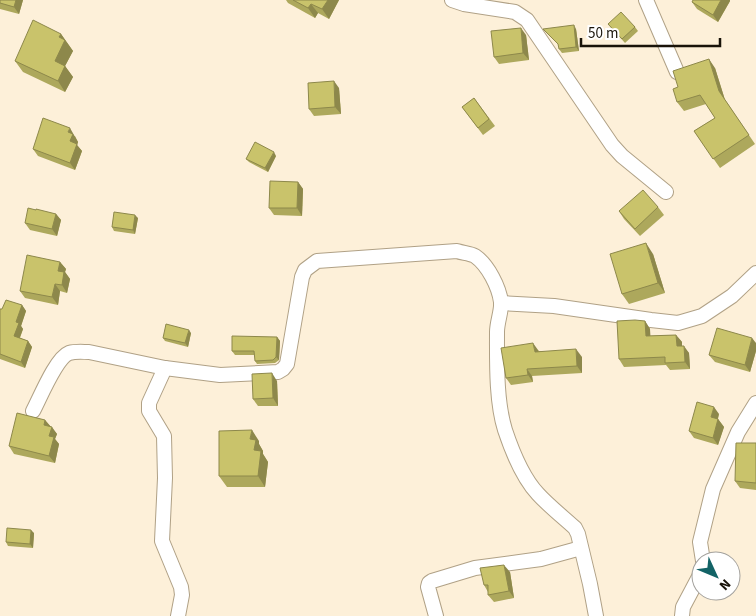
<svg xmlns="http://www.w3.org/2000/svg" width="756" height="616" viewBox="0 0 756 616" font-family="'Source Sans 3',sans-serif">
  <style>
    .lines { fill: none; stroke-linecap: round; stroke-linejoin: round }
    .street-casing { stroke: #b0a186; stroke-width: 16 }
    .street { stroke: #fff; stroke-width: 14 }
    .wall { fill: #ada85c }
    .shaded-wall { fill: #8d884b }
    .building { fill: #c9c36b; stroke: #8d884b }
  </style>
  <rect width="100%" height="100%" fill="#fdf0d9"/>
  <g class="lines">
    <defs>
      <g id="street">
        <path d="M 452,0 L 464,4 L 515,12 L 527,20 L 612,145 L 622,156 L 666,192"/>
        <path d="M 646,0 L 677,72"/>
        <path d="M 501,303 L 554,306 L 651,320 L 678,323 L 702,316 L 732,296 L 756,273"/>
        <path d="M 165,368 L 149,403 L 149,411 L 164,436 L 165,478 L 162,541 L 181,587 L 182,595 L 178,616"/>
        <path d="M 33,411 C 40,398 56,358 69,353 C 76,351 83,352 89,352 L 165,368 L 220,375 L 278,372 L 283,369 L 287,364 L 302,277 L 305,270 L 317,261 L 457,251 C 462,253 470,253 475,256 C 488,265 499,287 501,302 C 502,310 497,322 497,332 C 497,362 496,401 505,430 C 512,451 523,478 538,494 C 549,506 563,517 575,528 L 578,534 L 590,584 L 596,616"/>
        <path d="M 703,561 L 700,542 L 713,489 L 738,432 L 756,403"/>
        <path d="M 436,616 L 428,587 L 429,583 L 432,581 L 475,568 L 541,559 L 581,548"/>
        <path d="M 682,616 L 683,607 L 701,573"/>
      </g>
    </defs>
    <use href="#street" class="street-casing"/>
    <use href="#street" class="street"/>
  </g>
  <g class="wall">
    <path d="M 0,0 L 23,0 L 19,14 L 0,9 Z"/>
    <path d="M 286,0 L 339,0 L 329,19 L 318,13 L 315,18 L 288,3 Z"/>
    <path d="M 730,1 L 718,22 L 697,9 L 692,2 Z"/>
    <path d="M 608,24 L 635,27 L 638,31 L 625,43 Z"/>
    <path d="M 543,29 L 576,29 L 579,51 L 562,53 L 559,49 L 559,45 Z"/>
    <path d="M 61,34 L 73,51 L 65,66 L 73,77 L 65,92 L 23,72 L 15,61 Z"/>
    <path d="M 526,35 L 529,60 L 499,64 L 494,57 Z"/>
    <path d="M 715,68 L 725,100 L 755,144 L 720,168 L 694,131 L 715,118 L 706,104 L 684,111 L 677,102 L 678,87 Z"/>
    <path d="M 339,88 L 341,114 L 314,116 L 309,109 Z"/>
    <path d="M 474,98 L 495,126 L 483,135 L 462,107 Z"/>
    <path d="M 75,136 L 78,142 L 77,145 L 82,151 L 75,170 L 38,156 L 33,149 Z"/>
    <path d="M 276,156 L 268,172 L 249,162 L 246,159 Z"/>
    <path d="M 298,182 L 303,189 L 302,216 L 274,215 L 269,208 Z"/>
    <path d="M 658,207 L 664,215 L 640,236 L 624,219 L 619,211 Z"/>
    <path d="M 56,214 L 61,220 L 57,236 L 30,230 L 25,223 Z"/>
    <path d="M 138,218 L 135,234 L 114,231 L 112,227 Z"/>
    <path d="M 653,254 L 665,293 L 629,304 L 622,294 Z"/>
    <path d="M 60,262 L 66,269 L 65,272 L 70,279 L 67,293 L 60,291 L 58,305 L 25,298 L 20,291 Z"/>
    <path d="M 22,305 L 26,311 L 21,326 L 23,329 L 20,338 L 28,341 L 32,347 L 25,368 L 0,359 L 0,309 L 2,309 Z"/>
    <path d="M 645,321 L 650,329 L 650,336 L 676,335 L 682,342 L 682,346 L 689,353 L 690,369 L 670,370 L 666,365 L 624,367 L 619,359 Z"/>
    <path d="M 191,333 L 188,347 L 165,341 L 163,338 Z"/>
    <path d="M 277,337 L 280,341 L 279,360 L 275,363 L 257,364 L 255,361 L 255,355 L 235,355 L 232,351 Z"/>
    <path d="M 756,343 L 756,351 L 750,372 L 715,362 L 709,355 Z"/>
    <path d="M 538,350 L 539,351 L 582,357 L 582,373 L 532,376 L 533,382 L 511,385 L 506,378 Z"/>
    <path d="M 277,381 L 278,406 L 258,406 L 253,399 Z"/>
    <path d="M 719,414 L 718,419 L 724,427 L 718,445 L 694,438 L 689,431 Z"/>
    <path d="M 45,420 L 57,434 L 55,439 L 59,444 L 55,463 L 14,454 L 9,446 Z"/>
    <path d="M 259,441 L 259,444 L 263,451 L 263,454 L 268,462 L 265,487 L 227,487 L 219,476 Z"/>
    <path d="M 756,443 L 756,490 L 740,488 L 735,481 Z"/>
    <path d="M 34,533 L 33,548 L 8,546 L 6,542 Z"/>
    <path d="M 510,572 L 514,598 L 494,602 L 488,595 L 488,592 L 484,585 Z"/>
  </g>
  <g class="shaded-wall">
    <path d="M 16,0 L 23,0 L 19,14 L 14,7 Z"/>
    <path d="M 328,0 L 339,0 L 329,19 L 322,9 Z"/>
    <path d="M 721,0 L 730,0 L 730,1 L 718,22 L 713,15 Z"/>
    <path d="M 311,4 L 318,13 L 315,18 L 308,8 Z"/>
    <path d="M 574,25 L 576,29 L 579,51 L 576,47 Z"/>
    <path d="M 521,28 L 526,35 L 529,60 L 523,53 Z"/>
    <path d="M 61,34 L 73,51 L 65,66 L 73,77 L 65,92 L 58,81 L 55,61 L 59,37 Z"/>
    <path d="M 709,59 L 715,68 L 725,100 L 755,144 L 719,91 Z"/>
    <path d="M 334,81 L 339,88 L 341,114 L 335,107 Z"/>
    <path d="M 70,128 L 78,142 L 77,145 L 82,151 L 75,170 L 70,163 L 70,141 L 68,132 Z"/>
    <path d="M 274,152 L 276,156 L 268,172 L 265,168 Z"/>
    <path d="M 298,182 L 303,189 L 302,216 L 297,208 Z"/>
    <path d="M 56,214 L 61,220 L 57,236 L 52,229 Z"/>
    <path d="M 135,215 L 138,218 L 135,234 L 133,230 Z"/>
    <path d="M 646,243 L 653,254 L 665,293 L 658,283 Z"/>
    <path d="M 60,262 L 66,269 L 65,272 L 70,279 L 67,293 L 62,285 L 58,271 Z"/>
    <path d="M 55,284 L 60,291 L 58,305 L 52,297 Z"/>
    <path d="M 22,305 L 26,311 L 21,326 L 23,329 L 18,342 L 14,336 L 16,322 Z"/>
    <path d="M 645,321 L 650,329 L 651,344 L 646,336 Z"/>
    <path d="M 189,330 L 191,333 L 188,347 L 185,343 Z"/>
    <path d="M 676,335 L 682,342 L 682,353 L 677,346 Z"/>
    <path d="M 277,337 L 280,341 L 279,360 L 276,357 Z"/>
    <path d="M 752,338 L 756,343 L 756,351 L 750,372 L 745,365 Z"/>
    <path d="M 28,341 L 32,347 L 25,368 L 21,362 Z"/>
    <path d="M 533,343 L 538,350 L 540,359 L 535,352 Z"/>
    <path d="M 684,346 L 689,353 L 690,369 L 685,362 Z"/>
    <path d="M 576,349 L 582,357 L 582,373 L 577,366 Z"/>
    <path d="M 527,369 L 532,376 L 533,382 L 528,375 Z"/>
    <path d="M 272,373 L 277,381 L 278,406 L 273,398 Z"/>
    <path d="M 714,407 L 719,414 L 716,424 L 711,417 Z"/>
    <path d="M 718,419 L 724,427 L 718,445 L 713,438 Z"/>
    <path d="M 45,420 L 51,427 L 44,425 Z"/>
    <path d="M 52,427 L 57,434 L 55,439 L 59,444 L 55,463 L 49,456 L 49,436 Z"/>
    <path d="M 252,430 L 259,441 L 259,444 L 263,451 L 263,454 L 268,462 L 265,487 L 258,476 L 254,450 L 250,439 Z"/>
    <path d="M 31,530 L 34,533 L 33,548 L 30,544 Z"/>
    <path d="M 504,565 L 510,572 L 514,598 L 509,591 Z"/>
  </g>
  <g class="building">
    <path d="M 0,0 L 16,0 L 14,7 L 0,3 Z"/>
    <path d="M 293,0 L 328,0 L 322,9 L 311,4 L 308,8 Z"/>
    <path d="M 693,0 L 721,0 L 713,15 L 692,2 Z"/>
    <path d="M 621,12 L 635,27 L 622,39 L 608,24 Z"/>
    <path d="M 33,20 L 61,34 L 59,37 L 65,40 L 55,61 L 65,66 L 58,81 L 15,61 Z"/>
    <path d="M 574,25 L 576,47 L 559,49 L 558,44 L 543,29 Z"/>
    <path d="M 521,28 L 523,53 L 494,57 L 491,31 Z"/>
    <path d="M 709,59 L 719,91 L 749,135 L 713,159 L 694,131 L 715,118 L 700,95 L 677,102 L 673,89 L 678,87 L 673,71 Z"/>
    <path d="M 334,81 L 335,107 L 309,109 L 308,83 Z"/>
    <path d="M 474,98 L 489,119 L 478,128 L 462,107 Z"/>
    <path d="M 43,118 L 70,128 L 68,132 L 73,134 L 70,141 L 77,144 L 70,163 L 33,149 Z"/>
    <path d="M 255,142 L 274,152 L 265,168 L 246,159 Z"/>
    <path d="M 270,181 L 298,182 L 297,208 L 269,208 Z"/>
    <path d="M 643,190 L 658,207 L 635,229 L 619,211 Z"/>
    <path d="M 28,208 L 36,210 L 36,209 L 56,214 L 52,229 L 25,223 Z"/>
    <path d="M 114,212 L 135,215 L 133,230 L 112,227 Z"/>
    <path d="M 646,243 L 658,283 L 622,294 L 610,254 Z"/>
    <path d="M 27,255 L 60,262 L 58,271 L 64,272 L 62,285 L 55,284 L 52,297 L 20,291 Z"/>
    <path d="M 6,300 L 22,305 L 16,322 L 19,323 L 14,336 L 28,341 L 21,362 L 0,354 L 0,309 L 2,309 Z"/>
    <path d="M 635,320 L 645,321 L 646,336 L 676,335 L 677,346 L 684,346 L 685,362 L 665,363 L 665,357 L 619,359 L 617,321 Z"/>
    <path d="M 166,324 L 189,330 L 185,343 L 163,338 Z"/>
    <path d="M 717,328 L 752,338 L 745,365 L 709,355 Z"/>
    <path d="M 232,336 L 277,337 L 276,357 L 273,360 L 255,361 L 254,351 L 232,351 Z"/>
    <path d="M 533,343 L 535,352 L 576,349 L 577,366 L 527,369 L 528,375 L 506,378 L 501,348 Z"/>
    <path d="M 272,373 L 273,398 L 253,399 L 252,374 Z"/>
    <path d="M 697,402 L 714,407 L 711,417 L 718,419 L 713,438 L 689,431 Z"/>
    <path d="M 17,413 L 45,420 L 44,425 L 52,427 L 49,436 L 54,437 L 49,456 L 9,446 Z"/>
    <path d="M 252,430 L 250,439 L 256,440 L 254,450 L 261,451 L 258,476 L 219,476 L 219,431 Z"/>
    <path d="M 736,443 L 756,443 L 756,483 L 735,481 Z"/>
    <path d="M 7,528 L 31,530 L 30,544 L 6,542 Z"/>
    <path d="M 504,565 L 509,591 L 488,595 L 488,585 L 484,585 L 480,568 Z"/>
  </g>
  <g transform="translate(716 576) rotate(134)"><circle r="24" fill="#ffffff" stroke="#a3a19d"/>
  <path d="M0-4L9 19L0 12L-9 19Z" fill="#136366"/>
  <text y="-8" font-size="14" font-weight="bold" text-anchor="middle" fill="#191309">N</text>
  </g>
  <path d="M581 38v8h139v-8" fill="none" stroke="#191309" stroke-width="2.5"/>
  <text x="588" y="38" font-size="15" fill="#191309" stroke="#ffffff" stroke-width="4" paint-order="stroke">50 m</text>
</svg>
